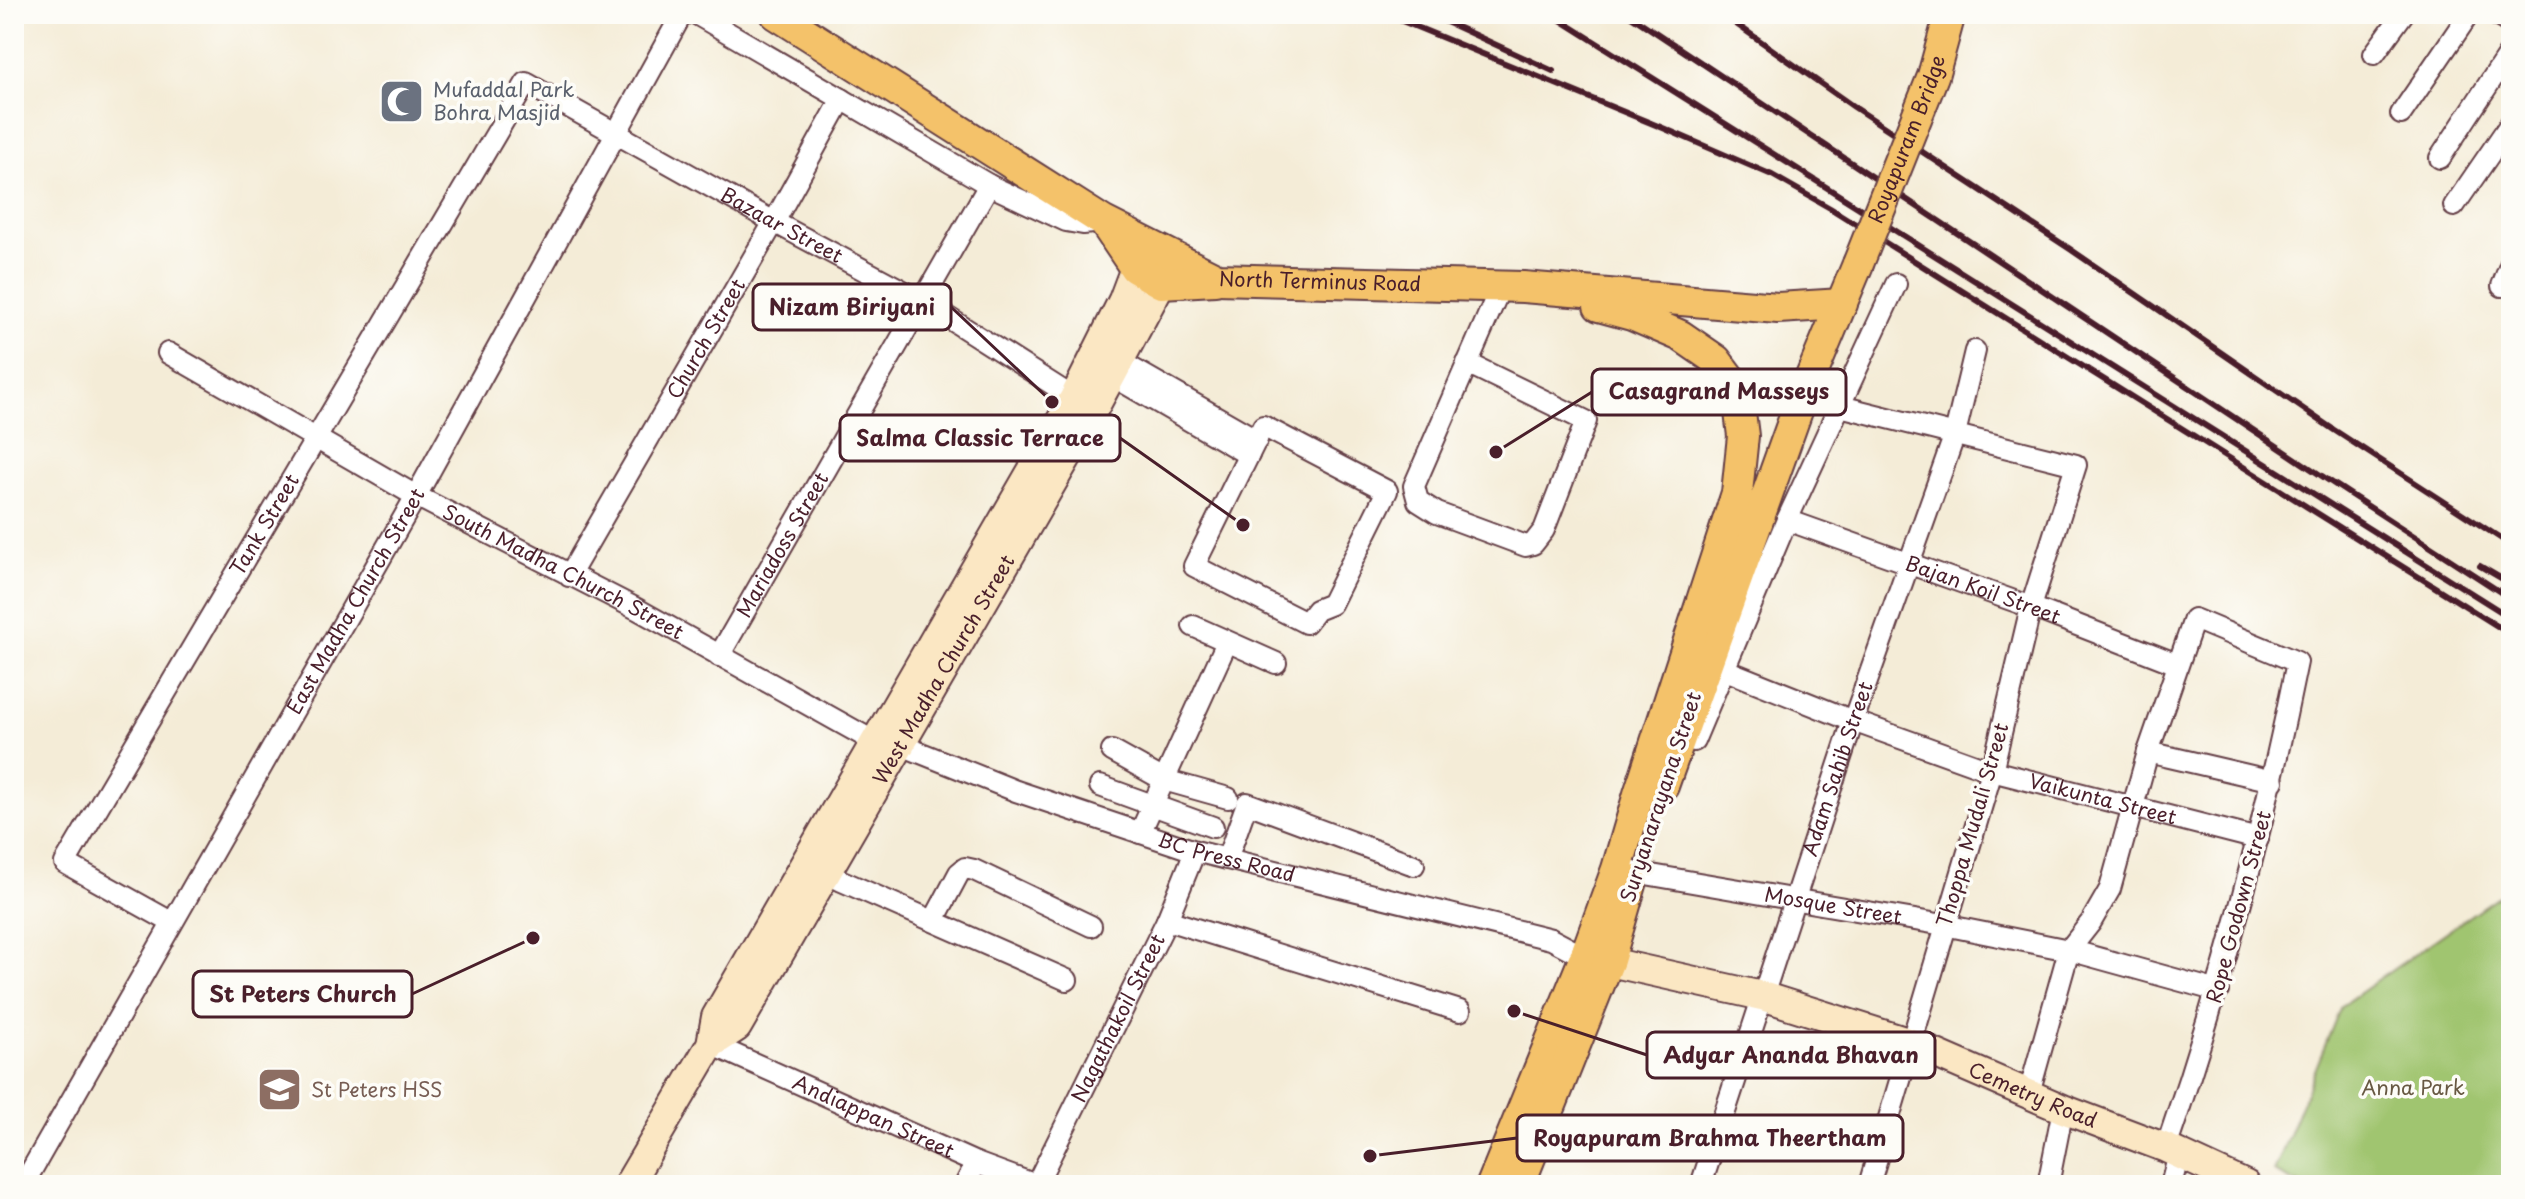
<svg xmlns="http://www.w3.org/2000/svg" width="2525" height="1199" viewBox="0 0 2525 1199" font-family="'Playpen Sans',sans-serif">
  <style>
    .green { fill: #a0c56f; stroke: #75724d; stroke-width: 2 }
    .lines { fill: none; stroke-linecap: round; stroke-linejoin: round }
    .street-casing { stroke: #643e45; stroke-width: 24 }
    .secondary-casing { stroke: #643e45; stroke-width: 32 }
    .primary-casing { stroke: #643e45; stroke-width: 34 }
    .street { stroke: #fff; stroke-width: 20 }
    .secondary { stroke: #fbe7c3; stroke-width: 28 }
    .primary { stroke: #f4c26a; stroke-width: 30 }
    .rail { stroke: #4a1f2b; stroke-width: 6 }
    .primary-bridge-casing { stroke: #643e45; stroke-width: 34; stroke-linecap: butt }
    .primary-bridge { stroke: #f4c26a; stroke-width: 30 }
    .labels { text-anchor: middle; stroke-width: 7; stroke-linejoin: round; paint-order: stroke }
    .worship-label { font-size: 20px; fill: #5b616d; stroke: #fdfcf7; text-anchor: start }
    .street-label { font-size: 20px; fill: #4a1f2b; stroke: #fdfcf7 }
    .park-label { font-size: 20px; fill: #685943; stroke: #fdfcf7 }
    .education-label { font-size: 20px; fill: #785e54; stroke: #fdfcf7; text-anchor: start }
    .leader { fill: none; stroke: #4a1f2b; stroke-width: 3 }
    .callout-dot { fill: #4a1f2b; stroke: #fdfcf7; stroke-width: 3 }
    .callout { fill: #fdfcf7; stroke: #4a1f2b; stroke-width: 3 }
    .callout-label { font-size: 22px; text-anchor: middle; font-weight: bold; fill: #4a1f2b }
  </style>
  <rect width="100%" height="100%" fill="#fdfcf7"/>
  <filter id="ink" filterUnits="userSpaceOnUse"><feTurbulence type="fractalNoise" baseFrequency=".0125" numOctaves="2"/><feDisplacementMap in="SourceGraphic" scale="16" xChannelSelector="R" yChannelSelector="G"/><feConvolveMatrix kernelMatrix="1 2 1 2 8 2 1 2 1" color-interpolation-filters="sRGB"/></filter>
  <filter id="wash" filterUnits="userSpaceOnUse"><feTurbulence type="fractalNoise" baseFrequency=".006" numOctaves="4" result="noise"/><feDisplacementMap in="SourceGraphic" scale="32" xChannelSelector="R" yChannelSelector="G"/><feGaussianBlur stdDeviation="1.8" result="paint"/><feColorMatrix in="noise" values="0 0 0 0 0 0 0 0 0 0 0 0 0 0 0 0 0 1.4 0 .05"/><feComposite in="paint" operator="in"/></filter>
  <g filter="url(#wash)">
    <rect width="100%" height="100%" fill="#f4ecd7"/>
    <path class="green" d="M 2511,887 L 2511,1185 L 2301,1185 L 2274,1172 L 2341,1006 Z"/>
  </g>
  <g filter="url(#ink)">
    <g class="lines">
      <defs>
        <g id="street">
          <path d="M 696,14 L 989,185 L 1066,221 L 1083,224 L 1104,222"/>
          <path d="M 2495,14 L 2511,24"/>
          <path d="M 2374,54 L 2403,14"/>
          <path d="M 2401,114 L 2469,14"/>
          <path d="M 2440,158 L 2511,50"/>
          <path d="M 2454,206 L 2511,123"/>
          <path d="M 2502,286 L 2511,263"/>
          <path id="s1" d="M 168,353 L 416,496 L 637,609 L 875,742 L 901,745 L 1016,791 L 1195,851 L 1551,939 L 1585,957"/>
          <path d="M 1119,361 L 1257,440"/>
          <path d="M 1467,363 L 1586,421 L 1544,530 L 1533,544 L 1526,546 L 1437,513 L 1418,501 L 1414,486 L 1501,286"/>
          <path d="M 1111,375 L 1249,455"/>
          <path d="M 1840,406 L 2076,465 L 2031,607 L 1992,771 L 1869,1185"/>
          <path d="M 1263,426 L 1387,491 L 1331,604 L 1316,610 L 1306,623 L 1194,566 Z"/>
          <path id="s2" d="M 1787,520 L 2031,607 L 2177,664"/>
          <path id="s3" d="M 569,576 L 774,222 L 842,99"/>
          <path d="M 1193,626 L 1276,663"/>
          <path id="s4" d="M 719,656 L 989,185"/>
          <path id="s5" d="M 1723,669 L 1853,721 L 1992,771 L 2258,839"/>
          <path d="M 1694,741 L 1787,520 L 1896,284"/>
          <path d="M 1112,751 L 1164,780 L 1228,798"/>
          <path d="M 2148,752 L 2273,781"/>
          <path d="M 1100,786 L 1213,827"/>
          <path d="M 1140,833 L 1227,642"/>
          <path d="M 1227,859 L 1247,803 L 1414,865"/>
          <path d="M 815,867 L 842,881 L 1067,980"/>
          <path id="s6" d="M 1634,872 L 1944,925 L 2069,950 L 2218,991"/>
          <path d="M 934,920 L 959,873 L 965,868 L 974,870 L 1091,926"/>
          <path d="M 1167,920 L 1460,1011"/>
          <path id="s7" d="M 171,922 L 65,863 L 526,83 L 774,222 L 922,301 L 1074,398"/>
          <path id="s8" d="M 711,1044 L 976,1163 L 1036,1185"/>
          <path d="M 2029,1093 L 2069,950 L 2091,922 L 2110,889 L 2148,752 L 2194,619 L 2297,662 C 2264,827 2221,989 2166,1148"/>
          <path id="s9" d="M 23,1185 L 416,496 L 682,14"/>
          <path d="M 965,1185 L 976,1163"/>
          <path id="s10" d="M 1036,1185 L 1167,920 L 1195,851"/>
          <path id="s11" d="M 1701,1185 L 1853,721 L 1955,434 L 1975,351"/>
          <path d="M 2048,1185 L 2063,1109"/>
          <path d="M 2171,1185 L 2179,1154"/>
        </g>
        <g id="secondary">
          <path id="s12" d="M 1587,957 L 1762,996 L 1911,1043 L 2063,1109 L 2166,1148 L 2246,1185"/>
          <path id="s13" d="M 711,1044 L 737,1027 L 1082,431 L 1161,283"/>
          <path d="M 628,1185 L 711,1044 L 716,1017 L 1074,398 L 1123,300 L 1135,268"/>
        </g>
        <g id="primary">
          <path id="s14" d="M 776,14 L 1104,222 L 1217,279 L 1523,287 L 1778,308 L 1842,304"/>
          <path d="M 1106,225 L 1135,268 L 1161,283 L 1215,280"/>
          <path d="M 1663,786 L 1798,408 L 1858,264"/>
          <path d="M 1492,1185 L 1585,957 L 1617,869 L 1639,794 L 1737,493 L 1743,436 L 1737,388 L 1716,360 L 1681,336 L 1632,315 L 1599,306"/>
          <path d="M 1519,1185 L 1609,960 L 1632,881"/>
        </g>
      </defs>
      <use href="#street" class="street-casing"/>
      <use href="#secondary" class="secondary-casing"/>
      <use href="#primary" class="primary-casing"/>
      <use href="#street" class="street"/>
      <use href="#secondary" class="secondary"/>
      <use href="#primary" class="primary"/>
      <g class="rail">
        <path d="M 1385,14 L 1663,128 L 1772,175 L 1830,208 L 2502,629"/>
        <path d="M 1429,14 L 1553,71"/>
        <path d="M 1551,14 L 2511,618"/>
        <path d="M 1628,14 L 2334,484 L 2511,599"/>
        <path d="M 1722,14 L 1854,107 L 2070,249 L 2334,430 L 2511,545"/>
        <path d="M 2480,566 L 2511,584"/>
      </g>
      <defs>
        <g id="primary-bridge">
          <path id="s15" d="M 1858,264 L 1933,76 L 1950,14"/>
        </g>
      </defs>
      <use href="#primary-bridge" class="primary-bridge-casing"/>
      <use href="#primary-bridge" class="primary-bridge"/>
    </g>
  </g>
  <defs>
    <symbol id="mosque-square" viewBox="-11 -11 22 22"><rect x="-9" y="-9" width="18" height="18" rx="4" fill="#6b7280" stroke="#fdfcf7"/><path d="M3.5-4.9A6 6 0 1 0 3.5 4.9A5 5 0 1 1 3.5-4.9Z" fill="#fff"/></symbol>
    <symbol id="school-square" viewBox="-11 -11 22 22"><rect x="-9" y="-9" width="18" height="18" rx="4" fill="#8d6e63" stroke="#fdfcf7"/><path d="M0-5L7-2L0 1L-7-2ZM-4 1L0 2.5L4 1V4Q0 6-4 4Z" fill="#fff"/></symbol>
  </defs>
  <g fill-rule="evenodd">
    <use href="#mosque-square" x="376" y="76" width="51" height="51"/>
    <use href="#school-square" x="254" y="1064" width="51" height="51"/>
  </g>
  <g class="labels">
    <g class="worship-label">
      <text x="433" y="97">Mufaddal Park<tspan x="433" dy="23">Bohra Masjid</tspan></text>
    </g>
    <g class="street-label">
      <text dy="7" stroke="none"><textPath href="#s15" startOffset="134">Royapuram Bridge</textPath></text>
      <text dy="7" stroke="none"><textPath href="#s7" startOffset="1320">Bazaar Street</textPath></text>
      <text dy="7" stroke="none"><textPath href="#s14" startOffset="618">North Terminus Road</textPath></text>
      <text dy="7" stroke="none"><textPath href="#s3" startOffset="274">Church Street</textPath></text>
      <text dy="7" stroke="none"><textPath href="#s7" startOffset="514">Tank Street</textPath></text>
      <text dy="7" stroke="none"><textPath href="#s4" startOffset="128">Mariadoss Street</textPath></text>
      <text dy="7" stroke="none"><textPath href="#s1" startOffset="452">South Madha Church Street</textPath></text>
      <text dy="7" stroke="none"><textPath href="#s2" startOffset="208">Bajan Koil Street</textPath></text>
      <text dy="7" stroke="none"><textPath href="#s9" startOffset="672">East Madha Church Street</textPath></text>
      <text dy="7" stroke="none"><textPath href="#s13" startOffset="444">West Madha Church Street</textPath></text>
      <text dy="7" stroke="none"><textPath href="#s11" startOffset="438">Adam Sahib Street</textPath></text>
      <text transform="translate(1661 797) rotate(-72)" y="7">Suryanarayana Street</text>
      <text dy="7" stroke="none"><textPath href="#s5" startOffset="402">Vaikunta Street</textPath></text>
      <text transform="translate(1973 825) rotate(-74)" y="7">Thoppa Mudali Street</text>
      <text dy="7" stroke="none"><textPath href="#s1" startOffset="1178">BC Press Road</textPath></text>
      <text dy="7" stroke="none"><textPath href="#s6" startOffset="202">Mosque Street</textPath></text>
      <text transform="translate(2239 907) rotate(-75)" y="7">Rope Godown Street</text>
      <text dy="7" stroke="none"><textPath href="#s10" startOffset="186">Nagathakoil Street</textPath></text>
      <text dy="7" stroke="none"><textPath href="#s12" startOffset="468">Cemetry Road</textPath></text>
      <text dy="7" stroke="none"><textPath href="#s8" startOffset="178">Andiappan Street</textPath></text>
    </g>
    <g class="park-label">
      <text x="2413" y="1095">Anna Park</text>
    </g>
    <g class="education-label">
      <text x="311" y="1097">St Peters HSS</text>
    </g>
  </g>
  <path class="leader" d="M1052 402L951 307M1496 452L1592 392M1243 525L1120 438M533 938L412 994M1514 1011L1647 1055M1370 1156L1517 1138"/>
  <g class="callout-dot">
    <circle cx="1052" cy="402" r="8"/>
    <circle cx="1496" cy="452" r="8"/>
    <circle cx="1243" cy="525" r="8"/>
    <circle cx="533" cy="938" r="8"/>
    <circle cx="1514" cy="1011" r="8"/>
    <circle cx="1370" cy="1156" r="8"/>
  </g>
  <g class="callout">
    <rect x="753" y="284" width="198" height="46" rx="8"/>
    <rect x="1592" y="369" width="254" height="46" rx="8"/>
    <rect x="840" y="415" width="280" height="46" rx="8"/>
    <rect x="193" y="971" width="219" height="46" rx="8"/>
    <rect x="1647" y="1032" width="288" height="46" rx="8"/>
    <rect x="1517" y="1115" width="386" height="46" rx="8"/>
  </g>
  <g class="callout-label">
    <text x="852" y="315">Nizam Biriyani</text>
    <text x="1719" y="399">Casagrand Masseys</text>
    <text x="980" y="446">Salma Classic Terrace</text>
    <text x="303" y="1002">St Peters Church</text>
    <text x="1791" y="1063">Adyar Ananda Bhavan</text>
    <text x="1710" y="1146">Royapuram Brahma Theertham</text>
  </g>
  <rect width="2525" height="1199" fill="none" stroke="#fdfcf7" stroke-width="48"/>
</svg>
